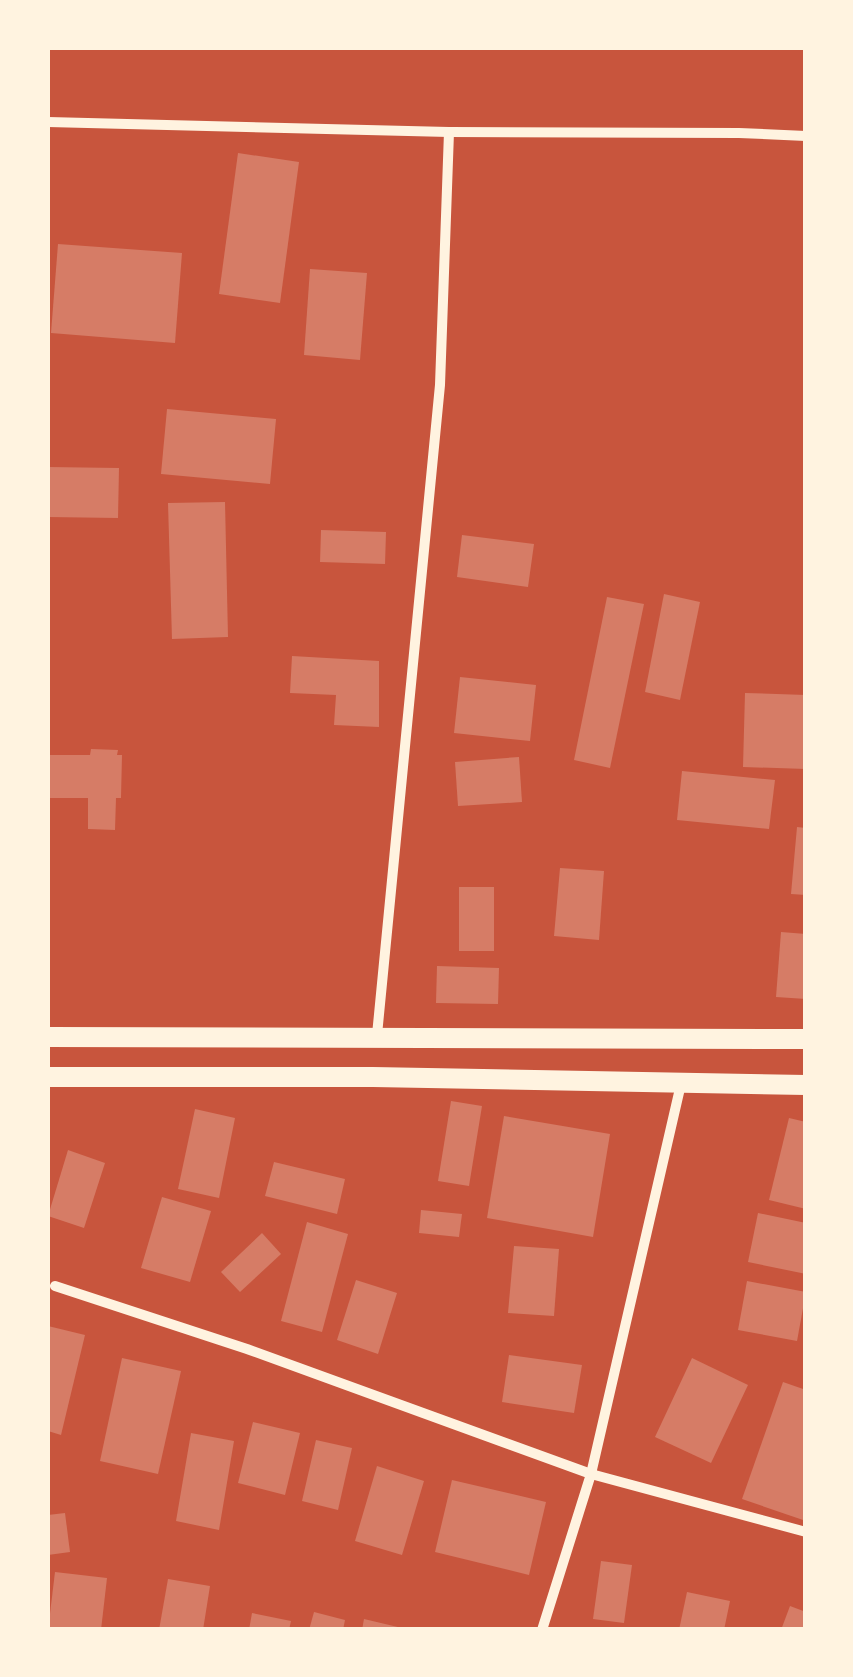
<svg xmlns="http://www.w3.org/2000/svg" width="853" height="1677" viewBox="0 0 853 1677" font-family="'Exo 2',sans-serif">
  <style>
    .building { fill: #d67c66 }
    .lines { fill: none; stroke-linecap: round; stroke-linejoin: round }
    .minor { stroke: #fff3e0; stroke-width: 10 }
    .secondary { stroke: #fff3e0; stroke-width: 20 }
  </style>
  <rect width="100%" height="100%" fill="#c8553d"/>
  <g class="building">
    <path d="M 238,153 L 299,162 L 280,303 L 219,294 Z"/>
    <path d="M 58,244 L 182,253 L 175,343 L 51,333 Z"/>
    <path d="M 310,269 L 367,273 L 360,360 L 304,355 Z"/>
    <path d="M 167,409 L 276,419 L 270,484 L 161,474 Z"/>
    <path d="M 48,467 L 119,468 L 118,518 L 48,517 Z"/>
    <path d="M 225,502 L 228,637 L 172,639 L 168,503 Z"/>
    <path d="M 321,530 L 386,532 L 385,564 L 320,562 Z"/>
    <path d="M 462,535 L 534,544 L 528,587 L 457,577 Z"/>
    <path d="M 664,594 L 700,602 L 680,700 L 645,692 Z"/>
    <path d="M 607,597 L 644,604 L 610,768 L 574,760 Z"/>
    <path d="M 292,656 L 379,661 L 379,727 L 334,725 L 336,695 L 290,693 Z"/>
    <path d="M 460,677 L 536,685 L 530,741 L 454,733 Z"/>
    <path d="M 745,693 L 806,695 L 806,769 L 743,767 Z"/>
    <path d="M 91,749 L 118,750 L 117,755 L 122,755 L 121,798 L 116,798 L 115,830 L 88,829 L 88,798 L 48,798 L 48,755 L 90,755 Z"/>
    <path d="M 519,757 L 522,802 L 458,806 L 455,762 Z"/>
    <path d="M 682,771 L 775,780 L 769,829 L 677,820 Z"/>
    <path d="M 797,827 L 806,828 L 806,895 L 791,894 Z"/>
    <path d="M 560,868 L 604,871 L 599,940 L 554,936 Z"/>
    <rect x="459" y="887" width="35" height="64"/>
    <path d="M 781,932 L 806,934 L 806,999 L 776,997 Z"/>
    <path d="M 437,966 L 499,968 L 498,1004 L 436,1003 Z"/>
    <path d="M 451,1101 L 482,1106 L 469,1186 L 438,1181 Z"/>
    <path d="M 195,1109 L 235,1118 L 219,1198 L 178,1189 Z"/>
    <path d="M 504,1116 L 610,1134 L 593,1237 L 487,1218 Z"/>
    <path d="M 789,1118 L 806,1122 L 806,1209 L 769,1200 Z"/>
    <path d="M 68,1150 L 105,1163 L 84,1228 L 48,1216 Z"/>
    <path d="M 274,1162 L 345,1179 L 337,1214 L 265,1196 Z"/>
    <path d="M 162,1197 L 211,1211 L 190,1282 L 141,1268 Z"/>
    <path d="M 421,1210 L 462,1214 L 459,1237 L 419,1233 Z"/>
    <path d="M 758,1213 L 806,1223 L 806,1274 L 748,1262 Z"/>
    <path d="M 307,1222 L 348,1234 L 322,1332 L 281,1321 Z"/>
    <path d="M 262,1233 L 281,1254 L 240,1292 L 221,1272 Z"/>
    <path d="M 514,1246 L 559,1249 L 554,1316 L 508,1313 Z"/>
    <path d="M 356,1280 L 397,1293 L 378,1354 L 337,1340 Z"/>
    <path d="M 747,1281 L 806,1292 L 797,1341 L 738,1330 Z"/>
    <path d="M 48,1326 L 85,1335 L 61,1435 L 48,1431 Z"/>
    <path d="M 509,1355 L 582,1365 L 574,1413 L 502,1402 Z"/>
    <path d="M 122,1358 L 181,1371 L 158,1474 L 100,1461 Z"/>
    <path d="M 692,1358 L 748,1385 L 711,1463 L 655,1437 Z"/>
    <path d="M 783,1382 L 806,1390 L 806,1521 L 742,1499 Z"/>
    <path d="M 253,1422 L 300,1433 L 285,1495 L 238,1483 Z"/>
    <path d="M 191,1433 L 234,1441 L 219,1530 L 176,1521 Z"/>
    <path d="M 316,1440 L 352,1448 L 338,1510 L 302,1501 Z"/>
    <path d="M 377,1466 L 424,1481 L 402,1555 L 355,1541 Z"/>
    <path d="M 452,1480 L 546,1502 L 529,1575 L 435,1552 Z"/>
    <path d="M 65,1513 L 70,1552 L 48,1555 L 48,1515 Z"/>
    <path d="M 601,1561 L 632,1565 L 624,1623 L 593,1619 Z"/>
    <path d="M 55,1572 L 107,1578 L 101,1630 L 48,1630 Z"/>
    <path d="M 168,1579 L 210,1586 L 203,1630 L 159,1630 Z"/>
    <path d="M 687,1592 L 730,1601 L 724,1630 L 679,1630 Z"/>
    <path d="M 790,1606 L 806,1612 L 806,1630 L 781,1630 Z"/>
    <path d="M 314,1612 L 345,1620 L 343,1630 L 309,1630 Z"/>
    <path d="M 252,1613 L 291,1621 L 289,1630 L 249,1630 Z"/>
    <path d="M 364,1619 L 402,1628 L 402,1630 L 362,1630 Z"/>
  </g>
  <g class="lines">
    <g class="minor">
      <path d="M 48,122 L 449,132 L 739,133 L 806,136"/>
      <path d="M 377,1035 L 440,385 L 449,132"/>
      <path d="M 681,1084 L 591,1474 L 806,1532"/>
      <path d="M 55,1286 L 247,1349 L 591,1474 L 542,1630"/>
    </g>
    <g class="secondary">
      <path d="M 48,1037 L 806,1039"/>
      <path d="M 48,1077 L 373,1077 L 806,1085"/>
    </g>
  </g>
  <rect width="853" height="1677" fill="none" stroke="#fff3e0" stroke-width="100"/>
</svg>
